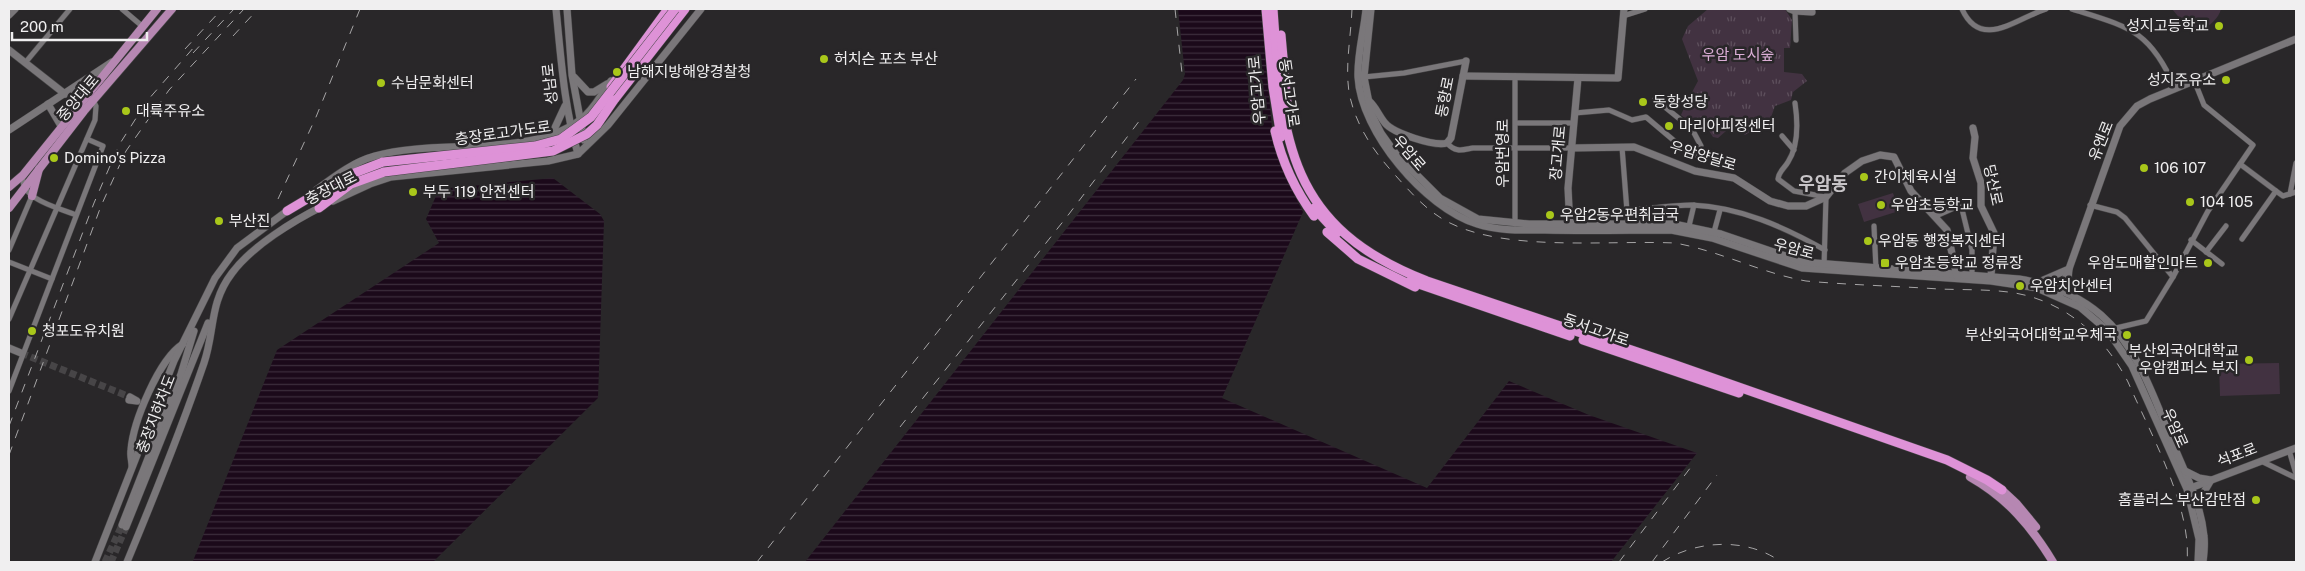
<svg xmlns="http://www.w3.org/2000/svg" width="2305" height="571" viewBox="0 0 2305 571" font-family="'Public Sans','Noto Sans KR',sans-serif">
  <style>
    .park { fill: url(#park-tufts) }
    .pitch { fill: #423241 }
    .water { fill: url(#water-rules) }
    .lines { fill: none; stroke-linecap: round; stroke-linejoin: round }
    .secondary-tunnel { stroke: #474547; stroke-width: 7; stroke-dasharray: 7 3.5; stroke-linecap: butt }
    .street-casing { stroke: #474647; stroke-width: 6 }
    .secondary-casing { stroke: #474647; stroke-width: 8 }
    .primary-casing { stroke: #474647; stroke-width: 9 }
    .highway-casing { stroke: #474647; stroke-width: 10 }
    .street { stroke: #7a777a; stroke-width: 5 }
    .secondary { stroke: #7a777a; stroke-width: 7 }
    .primary { stroke: #b687b2; stroke-width: 8 }
    .highway { stroke: #de92d7; stroke-width: 9 }
    .rail { stroke: #a6a5a6; stroke-width: 1; stroke-dasharray: 9 9; stroke-linecap: butt }
    .highway-bridge-casing { stroke: #474647; stroke-width: 10; stroke-linecap: butt }
    .highway-bridge { stroke: #de92d7; stroke-width: 9 }
    .poi-dot { fill: #a9c71a; stroke: #292729; stroke-width: 2 }
    .labels { text-anchor: middle; stroke-width: 5; stroke-linejoin: round; paint-order: stroke }
    .poi-label { font-size: 15px; fill: #f0eff0; stroke: #292729; text-anchor: start }
    .park-label { font-size: 15px; fill: #dbaed6; stroke: #292729 }
    .street-label { font-size: 15px; fill: #f0eff0; stroke: #292729 }
    .quarter-label { font-size: 18px; font-weight: bold; fill: #c8c5c8; stroke: #292729 }
  </style>
  <defs>
    <pattern id="park-tufts" width="24" height="20" patternUnits="userSpaceOnUse" patternTransform="scale(1.25)"><rect width="24" height="20" fill="#423241"/><path d="M3 7l-1-3M5 7V3M7 7l1-3M15 17l-1-3M17 17v-4M19 17l1-3" fill="none" stroke="#5e505d"/></pattern>
    <pattern id="water-rules" width="6" height="5" patternUnits="userSpaceOnUse" patternTransform="scale(1.25)"><rect width="6" height="5" fill="#1b091a"/><path d="M0 2.5h6" fill="none" stroke="#3c2d3c"/></pattern>
  </defs>
  <rect width="100%" height="100%" fill="#292729"/>
  <path class="park" d="M 1708,9 L 1785,9 L 1792,20 L 1790,48 L 1784,48 L 1784,72 L 1802,74 L 1807,81 L 1793,92 L 1791,100 L 1775,106 L 1770,120 L 1745,135 L 1736,128 L 1726,131 L 1718,138 L 1713,137 L 1702,120 L 1692,124 L 1681,115 L 1685,106 L 1701,108 L 1705,104 L 1690,96 L 1698,81 L 1682,39 L 1688,26 Z"/>
  <g class="pitch">
    <path d="M 2172,9 L 2221,9 C 2219,18 2209,27 2200,30 L 2186,26 Z"/>
    <path d="M 1893,193 L 1899,211 L 1864,222 L 1858,204 Z"/>
    <path d="M 2279,363 L 2280,394 L 2220,396 L 2219,364 Z"/>
  </g>
  <g class="water">
    <path d="M 1178,9 L 1261,9 L 1272,128 L 1285,176 L 1303,212 L 1222,398 L 1427,488 L 1509,381 L 1589,415 L 1697,453 L 1611,562 L 805,562 L 1183,80 L 1185,74 Z"/>
    <path d="M 553,178 L 600,214 L 604,221 L 598,398 L 433,562 L 193,561 L 277,350 L 439,243 L 426,219 L 439,189 Z"/>
  </g>
  <g class="lines">
    <g class="secondary-tunnel">
      <path d="M 21,353 L 130,397"/>
      <path d="M 105,562 L 122,525"/>
      <path d="M 111,562 L 126,527"/>
    </g>
    <defs>
      <g id="street">
        <path d="M 122,9 L 142,26"/>
        <path d="M 1962,9 C 1981,51 2017,18 2046,9"/>
        <path d="M 2072,9 C 2129,27 2150,30 2175,88"/>
        <path d="M 1795,11 L 1796,40"/>
        <path d="M 1623,16 L 1645,9"/>
        <path d="M 25,63 L 70,9"/>
        <path d="M 1515,76 L 1515,224"/>
        <path d="M 1364,77 L 1404,73 L 1466,61"/>
        <path d="M 1795,103 C 1798,123 1799,145 1788,162 C 1784,169 1779,171 1778,179 L 1794,191 L 1826,197 L 1824,267"/>
        <path d="M 1575,113 L 1609,110 L 1632,120 L 1646,117 L 1691,155 L 1697,155 L 1701,146 L 1692,129 L 1655,99"/>
        <path d="M 1516,123 L 1574,123"/>
        <path d="M 1782,136 L 1794,150"/>
        <path d="M 1447,143 C 1456,153 1462,150 1473,148 L 1572,148"/>
        <path d="M 1622,147 L 1628,224"/>
        <path d="M 2240,164 L 2276,191 L 2242,239"/>
        <path d="M 23,176 C 19,199 59,208 76,215"/>
        <path d="M 2276,191 L 2283,196 L 2296,192"/>
        <path d="M 2290,194 L 2296,163"/>
        <path d="M 2090,205 L 2117,212 L 2125,218 L 2173,277"/>
        <path d="M 1627,210 C 1648,209 1671,205 1692,205 C 1740,207 1784,227 1825,250"/>
        <path d="M 1936,216 L 1961,205 L 1972,250 L 1972,274"/>
        <path d="M 1689,226 L 1694,205"/>
        <path d="M 1874,226 L 1876,269"/>
        <path d="M 1714,232 L 1720,210"/>
        <path d="M 2191,240 L 2222,264"/>
        <path d="M 9,250 L 32,196"/>
        <path d="M 2206,252 L 2226,226"/>
        <path d="M 9,262 L 52,279"/>
        <path d="M 9,319 L 95,120 L 96,106 L 92,98"/>
        <path d="M 2112,329 L 2146,321 L 2173,277 L 2208,211 L 2253,145 L 2204,105 L 2194,80"/>
        <path d="M 9,391 L 103,146 L 87,139"/>
        <path d="M 2289,450 L 2296,474"/>
        <path d="M 2261,461 L 2296,478"/>
      </g>
      <g id="secondary">
        <path d="M 556,9 C 561,58 564,107 578,154"/>
        <path d="M 567,9 L 572,75 L 584,140"/>
        <path d="M 1366,9 C 1364,31 1357,55 1358,77 C 1361,132 1425,208 1477,224 C 1498,231 1523,230 1545,230 C 1587,231 1629,230 1671,230 L 1712,238 L 1802,268 L 1991,281 L 2037,288 L 2080,307 L 2108,331 L 2132,366 L 2187,489 L 2199,539 L 2198,562"/>
        <path d="M 1371,9 L 1364,77 L 1371,113 L 1381,133 L 1396,154 L 1440,198 L 1478,219 L 1529,224 L 1674,224 L 1721,234 L 1803,262 L 2019,279 C 2048,284 2078,295 2101,315 C 2139,348 2155,401 2174,446 C 2186,475 2201,504 2204,536 C 2205,544 2204,554 2203,562"/>
        <path d="M 1790,9 L 1795,11 L 1812,12"/>
        <path d="M 9,15 L 15,9"/>
        <path d="M 9,50 L 65,94"/>
        <path d="M 1463,76 L 1618,78 L 1624,9"/>
        <path d="M 574,77 L 588,92 L 594,92 L 607,84"/>
        <path d="M 70,92 L 79,91 L 87,94"/>
        <path d="M 1369,101 C 1376,107 1379,116 1385,123 C 1393,133 1435,147 1447,143 L 1451,138 L 1466,61"/>
        <path d="M 48,104 L 61,126"/>
        <path d="M 1973,128 L 1975,137 L 1973,158 L 1981,183 L 1981,206 L 1994,233 L 1991,276"/>
        <path d="M 9,130 L 112,62"/>
        <path d="M 552,134 L 565,106"/>
        <path d="M 1572,148 L 1634,147 L 1695,171 L 1734,178 L 1770,201 L 1788,206 L 1806,206 L 1826,197 L 1845,173 L 1862,161 L 1880,155 L 1894,157 L 1911,191 L 1947,230 L 1957,277"/>
        <path d="M 316,190 C 335,176 353,162 375,156 C 437,138 527,159 580,120 C 594,110 601,94 611,81"/>
        <path d="M 333,201 L 370,184 L 391,177 L 548,161 L 578,154 L 608,125 L 701,9"/>
        <path d="M 1570,228 L 1568,188 L 1578,78"/>
        <path d="M 2039,282 L 2069,269 L 2068,280 L 2075,298"/>
        <path d="M 2060,294 L 2120,126 L 2137,106 L 2150,99 L 2296,39"/>
        <path d="M 9,348 L 21,353"/>
        <path d="M 129,400 L 137,401 L 130,397"/>
        <path d="M 132,466 C 132,461 130,455 131,450 C 133,422 159,359 183,344"/>
        <path d="M 2185,471 L 2199,478 L 2211,480 L 2197,504"/>
        <path d="M 2188,489 L 2296,448"/>
        <path d="M 122,525 L 181,374 L 194,331"/>
        <path d="M 126,527 L 208,323"/>
        <path d="M 95,562 L 174,361 L 215,278 L 237,248 L 291,208"/>
        <path d="M 127,562 C 154,497 181,430 204,363 C 215,331 209,303 232,273 C 252,246 293,221 323,206"/>
      </g>
      <g id="primary">
        <path d="M 9,187 L 23,175 L 157,9"/>
        <path d="M 32,196 L 39,169"/>
        <path d="M 9,208 L 84,111 L 172,9"/>
        <path d="M 1970,477 C 2007,498 2031,526 2053,562"/>
        <path d="M 2002,490 L 2017,504 L 2036,527"/>
      </g>
      <g id="highway">
        <path d="M 1266,9 L 1273,87 L 1281,137"/>
        <path d="M 1273,9 C 1282,141 1288,227 1427,281 L 1673,364 L 1947,460 L 1987,480 L 2002,490"/>
        <path d="M 1281,35 L 1288,114"/>
        <path d="M 611,87 L 668,9"/>
        <path d="M 614,100 L 685,9"/>
        <path d="M 1275,131 C 1282,162 1295,190 1314,216"/>
        <path d="M 319,208 L 351,184 L 384,172"/>
        <path d="M 1314,208 L 1337,233"/>
        <path d="M 287,211 L 344,177 L 383,162"/>
        <path d="M 1327,232 L 1358,259 L 1415,287"/>
        <path d="M 1410,281 L 1570,336"/>
        <path d="M 1583,340 L 1739,393"/>
      </g>
    </defs>
    <use href="#street" class="street-casing"/>
    <use href="#secondary" class="secondary-casing"/>
    <use href="#primary" class="primary-casing"/>
    <use href="#highway" class="highway-casing"/>
    <use href="#street" class="street"/>
    <use href="#secondary" class="secondary"/>
    <use href="#primary" class="primary"/>
    <use href="#highway" class="highway"/>
    <g class="rail">
      <path d="M 1175,9 L 1182,73"/>
      <path d="M 1352,9 C 1351,36 1345,65 1349,92 C 1355,125 1374,152 1396,176 C 1412,194 1429,213 1450,223 C 1508,252 1609,240 1675,243 C 1720,251 1761,273 1806,281 C 1850,285 1895,286 1939,289 C 1964,290 1991,289 2015,293 C 2066,302 2105,337 2128,382 C 2150,433 2192,507 2187,562"/>
      <path d="M 233,36 L 258,9"/>
      <path d="M 185,49 L 222,9"/>
      <path d="M 193,53 L 234,9"/>
      <path d="M 278,199 L 316,117 L 360,9"/>
      <path d="M 9,426 L 94,203 L 119,145 L 147,101 L 195,46"/>
      <path d="M 900,427 L 1069,214 L 1140,120"/>
      <path d="M 9,455 L 101,206 L 126,151 L 169,90 L 244,9"/>
      <path d="M 757,562 L 1136,79"/>
      <path d="M 1619,562 L 1694,463"/>
      <path d="M 1652,562 L 1717,475"/>
      <path d="M 1662,562 C 1696,540 1747,537 1781,562"/>
    </g>
    <defs>
      <g id="highway-bridge">
        <path d="M 383,162 L 535,146 L 561,139 L 591,117 L 675,9"/>
        <path d="M 384,172 L 553,151 L 587,134 L 597,125 L 614,100"/>
      </g>
    </defs>
    <use href="#highway-bridge" class="highway-bridge-casing"/>
    <use href="#highway-bridge" class="highway-bridge"/>
  </g>
  <g class="poi-dot">
    <circle cx="2219" cy="26" r="5"/>
    <circle cx="824" cy="59" r="5"/>
    <circle cx="617" cy="72" r="5"/>
    <circle cx="2226" cy="80" r="5"/>
    <circle cx="381" cy="83" r="5"/>
    <circle cx="1643" cy="102" r="5"/>
    <circle cx="126" cy="111" r="5"/>
    <circle cx="1669" cy="126" r="5"/>
    <circle cx="54" cy="158" r="5"/>
    <circle cx="2144" cy="168" r="5"/>
    <circle cx="1864" cy="177" r="5"/>
    <circle cx="413" cy="192" r="5"/>
    <circle cx="2190" cy="202" r="5"/>
    <circle cx="1881" cy="205" r="5"/>
    <circle cx="1550" cy="215" r="5"/>
    <circle cx="219" cy="221" r="5"/>
    <circle cx="1868" cy="241" r="5"/>
    <rect x="1880" y="258" width="10" height="10" rx="2.5"/>
    <circle cx="2208" cy="263" r="5"/>
    <circle cx="2020" cy="286" r="5"/>
    <circle cx="32" cy="331" r="5"/>
    <circle cx="2127" cy="335" r="5"/>
    <circle cx="2249" cy="360" r="5"/>
    <circle cx="2256" cy="500" r="5"/>
  </g>
  <g class="labels">
    <g class="poi-label">
      <text x="2209" y="31" text-anchor="end">성지고등학교</text>
      <text x="834" y="64">허치슨 포츠 부산</text>
      <text x="627" y="77">남해지방해양경찰청</text>
      <text x="2216" y="85" text-anchor="end">성지주유소</text>
      <text x="391" y="88">수남문화센터</text>
      <text x="1653" y="107">동항성당</text>
      <text x="136" y="116">대륙주유소</text>
      <text x="1679" y="131">마리아피정센터</text>
      <text x="64" y="163">Domino's Pizza</text>
      <text x="2154" y="173">106 107</text>
      <text x="1874" y="182">간이체육시설</text>
      <text x="423" y="197">부두 119 안전센터</text>
      <text x="2200" y="207">104 105</text>
      <text x="1891" y="210">우암초등학교</text>
      <text x="1560" y="220">우암2동우편취급국</text>
      <text x="229" y="226">부산진</text>
      <text x="1878" y="246">우암동 행정복지센터</text>
      <text x="1895" y="268">우암초등학교 정류장</text>
      <text x="2198" y="268" text-anchor="end">우암도매할인마트</text>
      <text x="2030" y="291">우암치안센터</text>
      <text x="42" y="336">청포도유치원</text>
      <text x="2117" y="340" text-anchor="end">부산외국어대학교우체국</text>
      <text x="2239" y="356" text-anchor="end">부산외국어대학교<tspan x="2239" dy="17">우암캠퍼스 부지</tspan></text>
      <text x="2246" y="505" text-anchor="end">홈플러스 부산감만점</text>
    </g>
    <g class="park-label">
      <text x="1738" y="60">우암 도시숲</text>
    </g>
    <g class="street-label">
      <text transform="translate(550 84) rotate(-96)" y="5">성남로</text>
      <text transform="translate(1257 90) rotate(-95)" y="5">우암고가로</text>
      <text transform="translate(1289 93) rotate(82)" y="5">동서고가로</text>
      <text transform="translate(1445 97) rotate(-79)" y="5">동항로</text>
      <text transform="translate(78 98) rotate(-50)" y="5">중앙대로</text>
      <text transform="translate(503 133) rotate(-8)" y="5">충장로고가도로</text>
      <text transform="translate(2101 141) rotate(-68)" y="5">유엔로</text>
      <text transform="translate(1409 153) rotate(49)" y="5">우암로</text>
      <text transform="translate(1503 153) rotate(-90)" y="5">우암번영로</text>
      <text transform="translate(1558 153) rotate(-85)" y="5">장고개로</text>
      <text transform="translate(1703 156) rotate(17)" y="5">우암양달로</text>
      <text transform="translate(1993 185) rotate(78)" y="5">당산로</text>
      <text transform="translate(331 188) rotate(-27)" y="5">충장대로</text>
      <text transform="translate(1794 249) rotate(15)" y="5">우암로</text>
      <text transform="translate(1596 330) rotate(19)" y="5">동서고가로</text>
      <text transform="translate(156 414) rotate(-69)" y="5">충장지하차도</text>
      <text transform="translate(2175 428) rotate(66)" y="5">우암로</text>
      <text transform="translate(2237 455) rotate(-21)" y="5">석포로</text>
    </g>
    <g class="quarter-label">
      <text x="1823" y="190">우암동</text>
    </g>
  </g>
  <rect width="2305" height="571" fill="none" stroke="#f0eff0" stroke-width="20"/>
  <path d="M12 32v8h135v-8" fill="none" stroke="#f0eff0" stroke-width="2.5"/>
  <text x="20" y="32" font-size="15" fill="#f0eff0" stroke="#292729" stroke-width="4" paint-order="stroke">200 m</text>
</svg>
